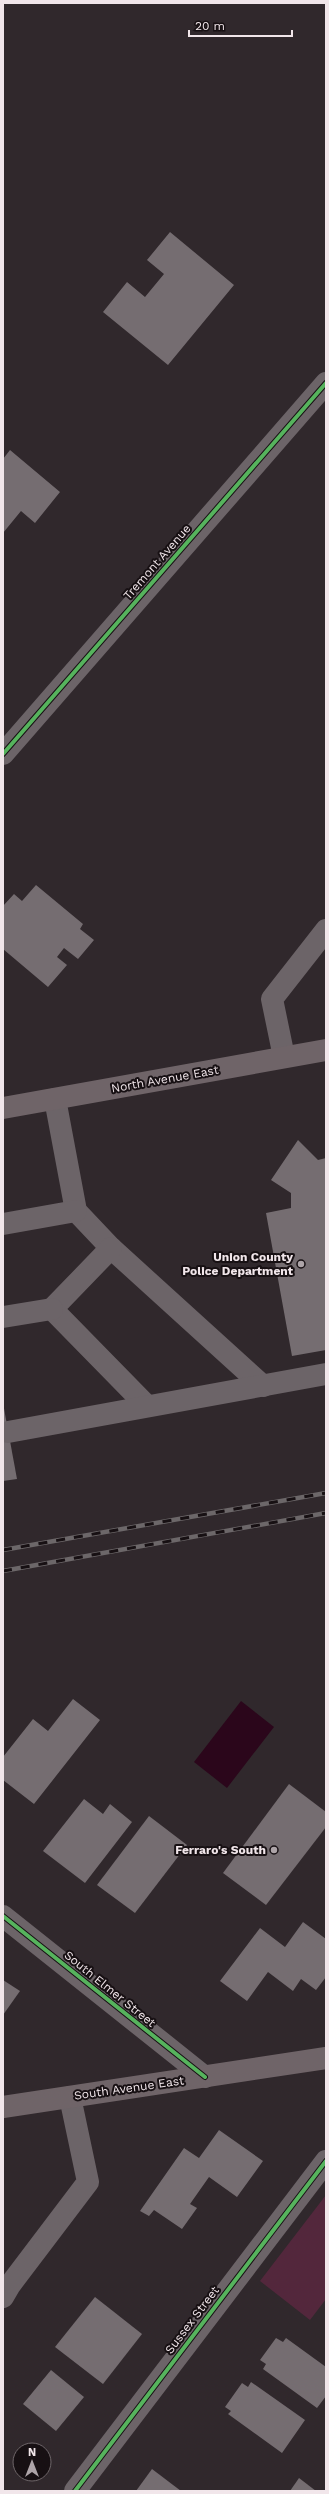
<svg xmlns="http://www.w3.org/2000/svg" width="329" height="2494" viewBox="0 0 329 2494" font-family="'Work Sans',sans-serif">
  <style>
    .green { fill: #53273c }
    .water { fill: #2b061b }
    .building { fill: #756d71 }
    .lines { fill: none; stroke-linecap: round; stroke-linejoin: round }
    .minor { stroke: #6c6468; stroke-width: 22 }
    .major { stroke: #6f6468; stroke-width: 22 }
    .rail-casing { stroke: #6c6769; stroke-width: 4.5 }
    .rail { stroke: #171013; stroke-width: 3; stroke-dasharray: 9; stroke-linecap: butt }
    .cycleway-casing { stroke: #171013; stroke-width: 6 }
    .cycleway { stroke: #56b35d; stroke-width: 4 }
    .poi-dot { fill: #ada4a8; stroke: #171013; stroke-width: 1.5 }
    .labels { text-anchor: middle; stroke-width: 4; stroke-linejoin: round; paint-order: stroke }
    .street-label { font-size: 12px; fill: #f1e6ea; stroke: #171013 }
    .poi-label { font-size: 12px; font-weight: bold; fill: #f1e6ea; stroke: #171013; text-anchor: end }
  </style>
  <rect width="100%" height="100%" fill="#30282c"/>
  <path class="green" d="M 326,2195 L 326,2299 L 310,2320 L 260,2281 Z"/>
  <path class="water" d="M 241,1701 L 274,1727 L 227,1788 L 194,1762 Z"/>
  <g class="building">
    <path d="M 170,232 L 234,285 L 168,365 L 103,312 L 127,282 L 145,297 L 164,274 L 147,260 Z"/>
    <path d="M 10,450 L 60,492 L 35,523 L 21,511 L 3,533 L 3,459 Z"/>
    <path d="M 36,885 L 83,924 L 80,929 L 94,940 L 78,959 L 64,948 L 57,957 L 67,965 L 48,987 L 3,949 L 3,906 L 14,894 L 22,901 Z"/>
    <path d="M 298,1140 L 318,1160 L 326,1158 L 326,1350 L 292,1356 L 266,1213 L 291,1208 L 291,1193 L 271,1180 Z"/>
    <path d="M 3,1403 L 17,1479 L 3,1481 Z"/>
    <path d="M 73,1699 L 100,1720 L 34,1804 L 3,1780 L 3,1757 L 33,1719 L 48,1731 Z"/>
    <path d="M 289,1784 L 326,1812 L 326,1827 L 266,1905 L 223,1873 Z"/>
    <path d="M 84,1799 L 103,1814 L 110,1804 L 132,1822 L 85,1883 L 43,1851 Z"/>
    <path d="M 149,1816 L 187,1845 L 135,1913 L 97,1885 Z"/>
    <path d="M 303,1922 L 326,1939 L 326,1977 L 316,1990 L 301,1979 L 293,1991 L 268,1972 L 247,2001 L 220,1981 L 260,1928 L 285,1947 Z"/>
    <path d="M 3,1980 L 20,1991 L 3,2015 Z"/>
    <path d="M 219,2130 L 263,2161 L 237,2197 L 209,2177 L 190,2204 L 197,2208 L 182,2229 L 154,2210 L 149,2216 L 140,2211 L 184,2148 L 199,2158 Z"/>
    <path d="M 95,2297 L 142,2334 L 103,2384 L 55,2347 Z"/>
    <path d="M 276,2338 L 283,2342 L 286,2338 L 326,2367 L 326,2396 L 317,2408 L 263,2369 L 266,2364 L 260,2360 Z"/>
    <path d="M 51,2370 L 84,2397 L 56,2431 L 23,2404 Z"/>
    <path d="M 251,2382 L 305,2420 L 282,2453 L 228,2414 L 231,2411 L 225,2407 L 242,2383 L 248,2387 Z"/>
    <path d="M 152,2469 L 181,2491 L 136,2491 Z"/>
    <path d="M 299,2478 L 316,2491 L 290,2491 Z"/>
  </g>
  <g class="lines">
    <g class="minor">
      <path d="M 3,754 L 326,383"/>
      <path d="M 284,1057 L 272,999 L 326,930"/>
      <path d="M 55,1099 L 76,1211 L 111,1248 L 263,1386"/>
      <path d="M 3,1224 L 76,1211"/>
      <path d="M 111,1248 L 52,1309 L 147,1406"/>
      <path d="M 3,1317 L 52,1309"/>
      <path d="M 8,1432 L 326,1374"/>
      <path d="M 3,1916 L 205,2077"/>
      <path d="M 3,2297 L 10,2285 L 88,2182 L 70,2097"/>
      <path d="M 75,2491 L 326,2161"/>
    </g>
    <g class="major">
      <path d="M 3,1108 L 326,1050"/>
      <path d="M 3,2107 L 326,2058"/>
    </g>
    <defs>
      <g id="rail">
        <path d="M 3,1550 L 326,1493"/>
        <path d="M 3,1571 L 326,1513"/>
      </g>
    </defs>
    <use href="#rail" class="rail-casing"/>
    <use href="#rail" class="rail"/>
    <defs>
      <g id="cycleway">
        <path d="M 3,754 L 326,383"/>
        <path d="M 3,1916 L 205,2077"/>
        <path d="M 75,2491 L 326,2161"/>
      </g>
    </defs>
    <use href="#cycleway" class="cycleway-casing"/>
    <use href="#cycleway" class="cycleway"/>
  </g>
  <g class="poi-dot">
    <circle cx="301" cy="1264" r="4"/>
    <circle cx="274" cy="1850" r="4"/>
  </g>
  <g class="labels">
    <g class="street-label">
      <text transform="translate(157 562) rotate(-49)" y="4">Tremont Avenue</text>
      <text transform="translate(165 1079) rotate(-10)" y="4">North Avenue East</text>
      <text transform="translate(110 1989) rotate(39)" y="4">South Elmer Street</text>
      <text transform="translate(129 2088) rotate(-8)" y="4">South Avenue East</text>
      <text transform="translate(192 2320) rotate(-53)" y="4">Sussex Street</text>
    </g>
    <g class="poi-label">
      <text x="293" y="1261">Union County<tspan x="293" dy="14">Police Department</tspan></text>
      <text x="266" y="1854">Ferraro's South</text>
    </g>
  </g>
  <rect width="329" height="2494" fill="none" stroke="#f1e6ea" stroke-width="8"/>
  <g transform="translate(32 2462)"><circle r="19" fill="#171013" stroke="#6e6669"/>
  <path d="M0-3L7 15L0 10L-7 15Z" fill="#ada4a8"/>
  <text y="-6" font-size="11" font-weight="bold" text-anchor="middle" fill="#f1e6ea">N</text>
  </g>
  <path d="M189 30v6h103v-6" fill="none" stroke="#f1e6ea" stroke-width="2"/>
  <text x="195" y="30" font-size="12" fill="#f1e6ea" stroke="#171013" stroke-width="3" paint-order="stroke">20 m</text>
</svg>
